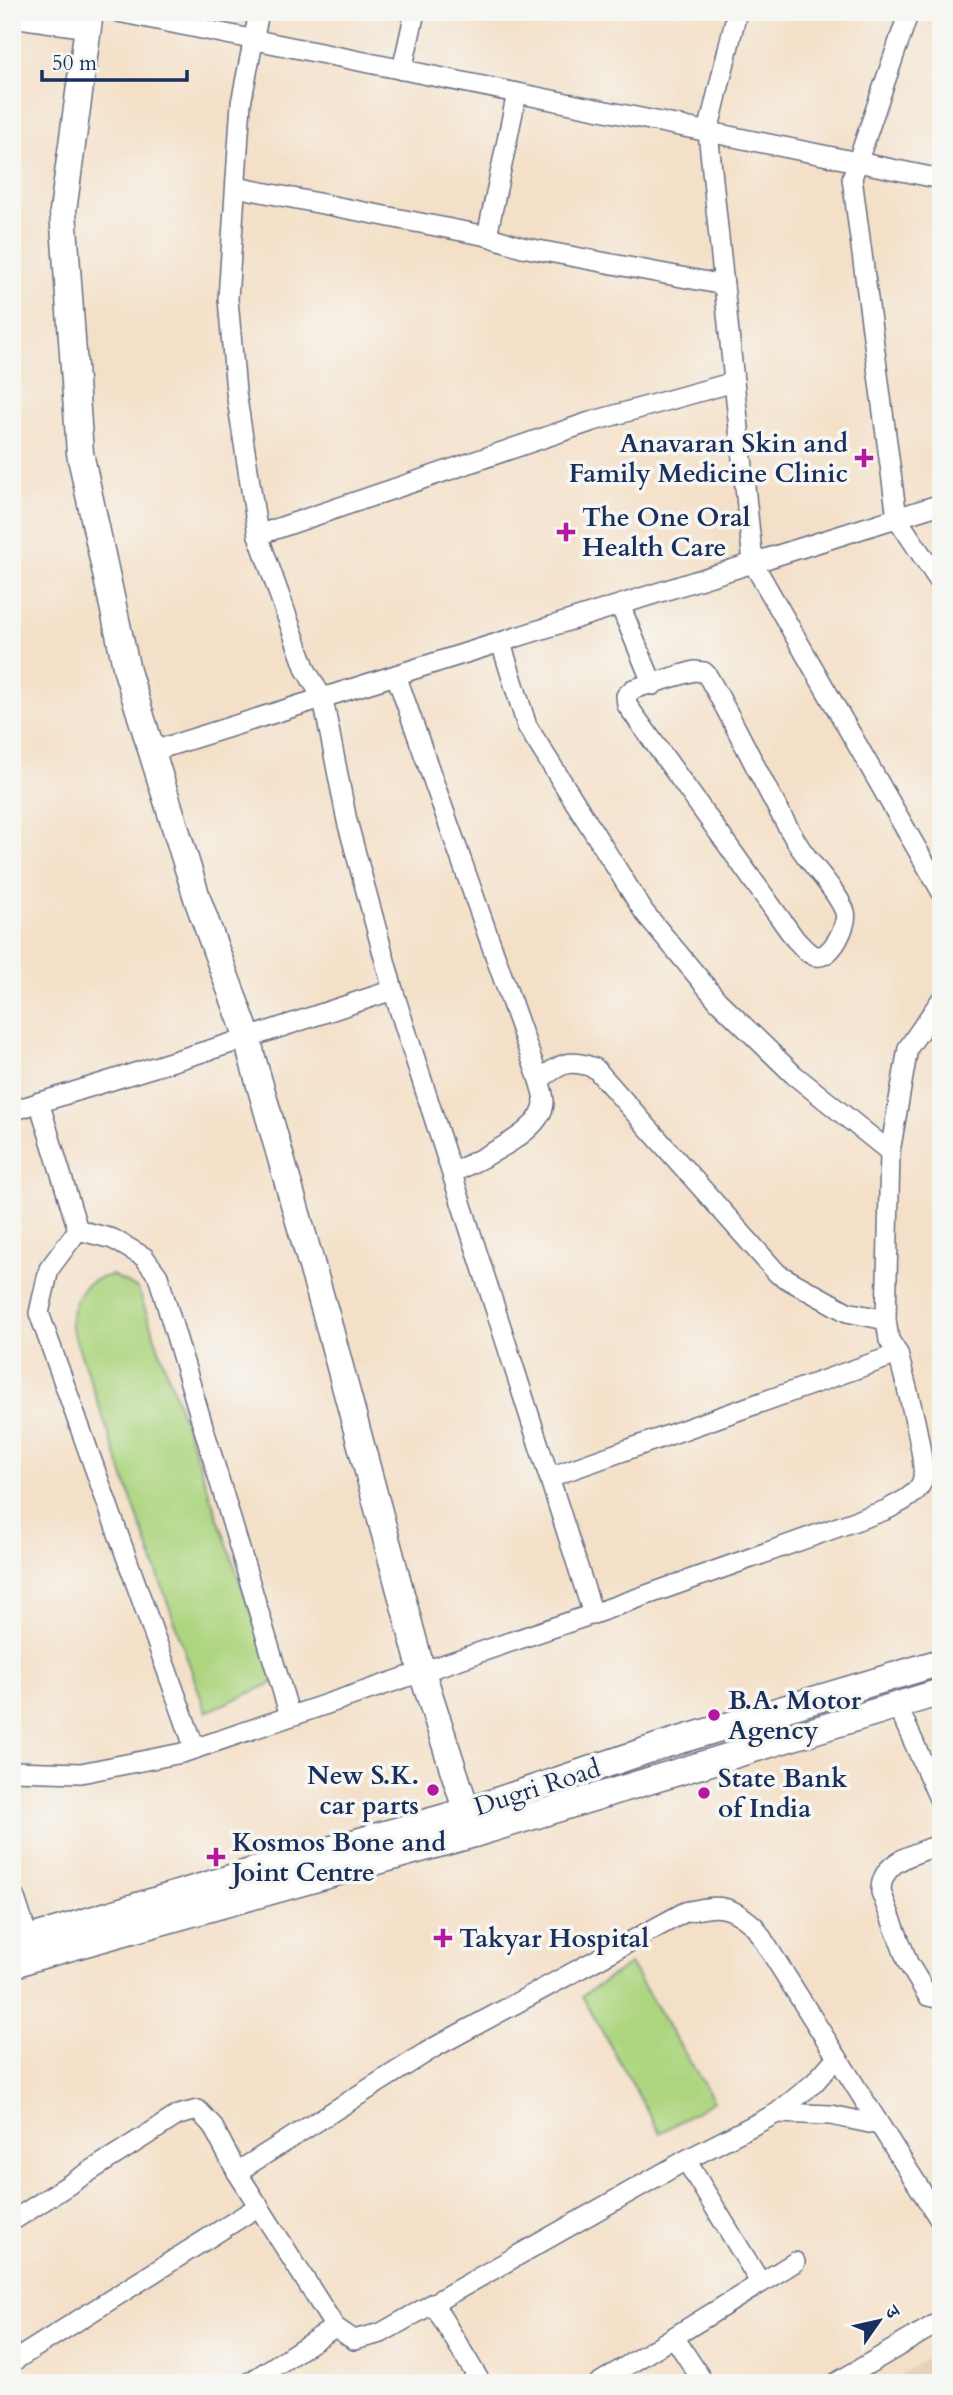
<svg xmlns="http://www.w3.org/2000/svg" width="953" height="2395" viewBox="0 0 953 2395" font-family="Cardo,'Noto Serif Devanagari',serif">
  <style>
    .built { fill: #e5d0b7 }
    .green { fill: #add580; stroke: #64826f; stroke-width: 2 }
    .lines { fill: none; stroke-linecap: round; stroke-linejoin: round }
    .street-casing { stroke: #676d83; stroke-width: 22 }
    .secondary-casing { stroke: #676d83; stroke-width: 29 }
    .street { stroke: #fff; stroke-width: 19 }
    .secondary { stroke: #fff; stroke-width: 26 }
    .poi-dot { fill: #b5179e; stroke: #f6f6f2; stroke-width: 2.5 }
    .labels { text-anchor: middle; stroke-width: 7; stroke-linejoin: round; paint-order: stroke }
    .poi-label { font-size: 26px; font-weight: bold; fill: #1b2f5e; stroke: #f6f6f2; text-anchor: start }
    .street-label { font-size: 26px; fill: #1b2f5e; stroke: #f6f6f2 }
  </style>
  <rect width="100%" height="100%" fill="#f6f6f2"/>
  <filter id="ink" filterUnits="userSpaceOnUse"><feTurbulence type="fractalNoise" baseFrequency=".0143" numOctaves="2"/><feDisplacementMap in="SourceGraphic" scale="14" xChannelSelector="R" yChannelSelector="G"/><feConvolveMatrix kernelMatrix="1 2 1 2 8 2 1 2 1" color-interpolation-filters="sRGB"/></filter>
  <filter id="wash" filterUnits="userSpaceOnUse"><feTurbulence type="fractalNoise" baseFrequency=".00686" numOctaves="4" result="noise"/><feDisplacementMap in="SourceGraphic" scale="28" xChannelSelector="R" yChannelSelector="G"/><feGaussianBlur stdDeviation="1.57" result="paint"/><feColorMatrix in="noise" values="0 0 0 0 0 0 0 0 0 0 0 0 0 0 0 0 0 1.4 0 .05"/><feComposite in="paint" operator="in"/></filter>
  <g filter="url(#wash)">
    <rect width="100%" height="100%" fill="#f4e0c8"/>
    <path class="built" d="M 941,2349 L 941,2383 L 888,2383 Z"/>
    <g class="green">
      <path d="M 112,1275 L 138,1289 L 275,1682 L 206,1712 L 70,1323 C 76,1293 81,1281 112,1275 Z"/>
      <path d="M 630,1964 L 714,2101 L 660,2133 L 582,1996 Z"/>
    </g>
  </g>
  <g filter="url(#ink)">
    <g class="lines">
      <defs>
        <g id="street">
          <path d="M 118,12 L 941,179"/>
          <path d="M 259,12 L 241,103 L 228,299 L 236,392 L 258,535 L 306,670 L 323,699 L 347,821 L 393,990 L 593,1614"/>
          <path d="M 737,12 L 708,132 L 753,563 L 941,891"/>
          <path d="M 909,12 L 852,178 L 897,518 L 941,584"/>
          <path d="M 12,17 L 88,28"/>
          <path d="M 402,70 L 415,12"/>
          <path d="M 236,187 L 487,236 L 522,247 L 724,285"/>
          <path d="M 487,236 L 517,93"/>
          <path d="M 258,535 L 590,422 L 734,382"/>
          <path d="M 620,605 L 653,685"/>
          <path d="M 501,643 L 527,726 L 644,912 L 718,1001 L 793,1074 L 890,1152"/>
          <path d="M 694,671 L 704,672 L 707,675 C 740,731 765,791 799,846 C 811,865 838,892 845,912 C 849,923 831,960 816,956 C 808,955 801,945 795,939 L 627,705 L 626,696 L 633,689 Z"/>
          <path d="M 396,675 L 539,1080"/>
          <path d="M 150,752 L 941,504"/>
          <path d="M 39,1102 L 78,1230 L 49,1269 L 39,1313 L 195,1749"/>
          <path d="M 12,1111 L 248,1038 L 393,990"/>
          <path d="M 453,1173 C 478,1159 535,1136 543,1108 C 546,1100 541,1088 539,1080 C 561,1064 567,1058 595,1068 L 778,1274 L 847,1312 L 886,1320"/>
          <path d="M 78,1230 L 113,1239 L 144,1257 L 158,1276 L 290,1716"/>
          <path d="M 550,1477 L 898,1354"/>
          <path d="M 897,1705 L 941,1803"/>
          <path d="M 12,1771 L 81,1773 L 182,1753 L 593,1614 L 886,1510 C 899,1503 914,1497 921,1484 C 930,1468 904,1377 898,1354 L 889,1340 L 886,1320 L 890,1152 L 908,1048 L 941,1000"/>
          <path d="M 941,1844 C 916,1854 880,1860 881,1892 L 908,1963 L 928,1996 L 941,1999"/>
          <path d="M 777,2113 L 831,2115 L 879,2125"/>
          <path d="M 686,2160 L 760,2282"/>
          <path d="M 237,2172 L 435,2047 L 685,1912 C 719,1905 728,1903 755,1927 L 941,2222"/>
          <path d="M 12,2221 L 178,2115 L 198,2110 L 212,2125 L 237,2172 L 335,2327 L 354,2340 L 381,2333 L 686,2160 L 777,2113 L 814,2083 L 837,2057"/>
          <path d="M 433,2303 L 481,2383"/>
          <path d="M 674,2337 L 704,2383"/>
          <path d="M 12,2362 L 259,2206"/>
          <path d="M 249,2383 L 335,2327"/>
          <path d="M 599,2383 L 795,2262"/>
          <path d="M 836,2383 L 941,2321"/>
        </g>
        <g id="secondary">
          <path d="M 90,12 L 63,211 L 80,453 L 127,671 L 198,901 L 248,1038 L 251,1054 L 326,1315 L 422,1672 L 474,1834"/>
          <path d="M 12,1900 L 30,1955"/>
          <path d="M 12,1944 L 254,1871 L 467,1811 L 660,1746 L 941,1662"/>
          <path d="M 12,1965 L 32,1958 L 474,1834 L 941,1692"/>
        </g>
      </defs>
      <use href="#street" class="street-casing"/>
      <use href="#secondary" class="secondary-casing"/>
      <use href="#street" class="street"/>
      <use href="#secondary" class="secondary"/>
    </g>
  </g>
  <g class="poi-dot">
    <path d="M860.5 447.5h7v7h7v7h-7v7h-7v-7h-7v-7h7z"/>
    <path d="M562.5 521.5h7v7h7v7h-7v7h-7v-7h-7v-7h7z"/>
    <circle cx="714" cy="1715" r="7"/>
    <circle cx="433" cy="1790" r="7"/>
    <circle cx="704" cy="1793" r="7"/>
    <path d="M212.5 1846.5h7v7h7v7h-7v7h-7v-7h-7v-7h7z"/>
    <path d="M439.5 1927.5h7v7h7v7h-7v7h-7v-7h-7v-7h7z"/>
  </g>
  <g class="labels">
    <g class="poi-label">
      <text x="848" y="452" text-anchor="end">Anavaran Skin and<tspan x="848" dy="30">Family Medicine Clinic</tspan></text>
      <text x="582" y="526">The One Oral<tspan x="582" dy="30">Health Care</tspan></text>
      <text x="728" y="1709">B.A. Motor<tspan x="728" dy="30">Agency</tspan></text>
      <text x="419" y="1784" text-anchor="end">New S.K.<tspan x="419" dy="30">car parts</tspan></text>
      <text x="718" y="1787">State Bank<tspan x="718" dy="30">of India</tspan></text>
      <text x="232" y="1851">Kosmos Bone and<tspan x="232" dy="30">Joint Centre</tspan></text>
      <text x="459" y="1947">Takyar Hospital</text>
    </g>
    <g class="street-label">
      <text transform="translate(537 1787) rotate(-18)" y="9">Dugri Road</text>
    </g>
  </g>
  <rect width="953" height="2395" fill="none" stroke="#f6f6f2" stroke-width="42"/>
  <g transform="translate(879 2321) rotate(56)" stroke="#f6f6f2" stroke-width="5" paint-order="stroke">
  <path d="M0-5L12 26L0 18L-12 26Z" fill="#1b2f5e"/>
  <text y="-10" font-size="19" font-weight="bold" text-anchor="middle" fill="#1b2f5e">उ</text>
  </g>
  <path d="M42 70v10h145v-10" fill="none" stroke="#1b2f5e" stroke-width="3.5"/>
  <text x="52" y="70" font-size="21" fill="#1b2f5e" stroke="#f6f6f2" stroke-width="5" paint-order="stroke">50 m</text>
</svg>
